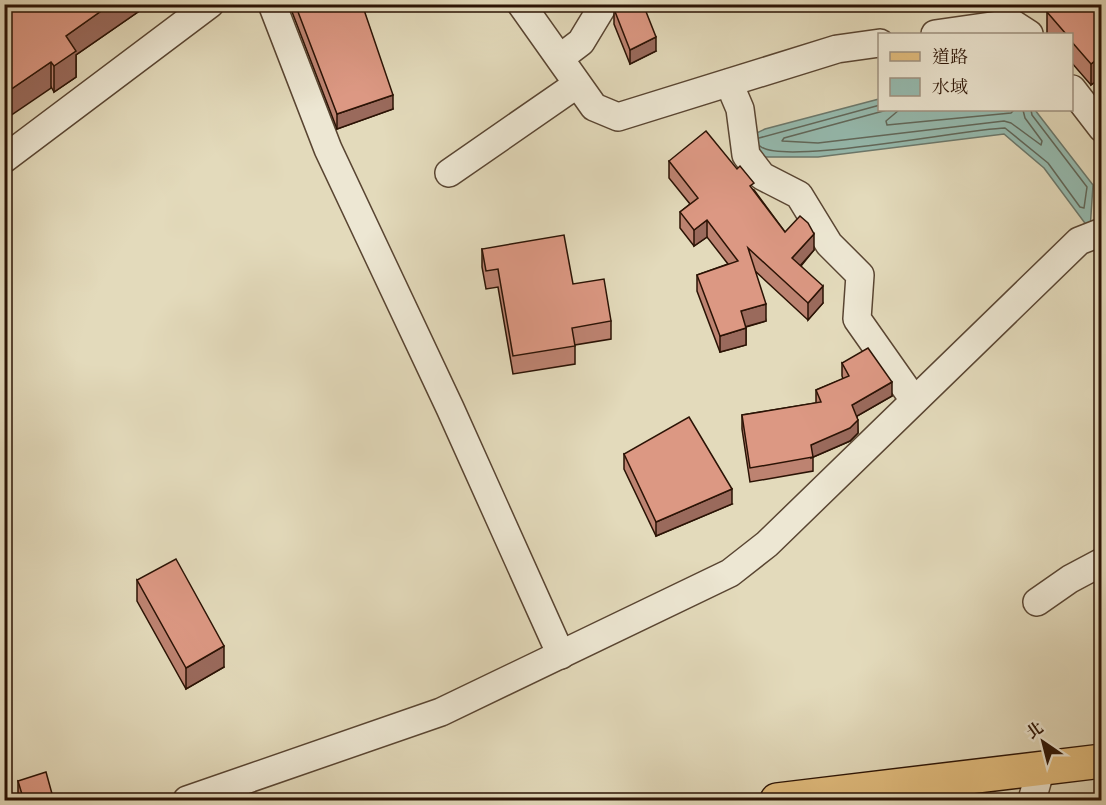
<svg xmlns="http://www.w3.org/2000/svg" width="1106" height="805" viewBox="0 0 1106 805" font-family="Alegreya,'Noto Serif TC',serif">
  <style>
    .water { fill: #95bbb0; stroke: #6b786c; stroke-width: 1.5 }
    .lines { fill: none; stroke-linecap: round; stroke-linejoin: round }
    .shore { stroke: #60675a; stroke-width: 1.5 }
    .minor-casing { stroke: #594532; stroke-width: 30 }
    .major-casing { stroke: #2b1305; stroke-width: 36 }
    .minor { stroke: #ede7d3; stroke-width: 27 }
    .major { stroke: #e2bd7e; stroke-width: 33 }
    .wall { fill: #bd8371; stroke: #2b1305; stroke-width: 1.5 }
    .shaded-wall { fill: #9a6a5c; stroke: #2b1305; stroke-width: 1.5 }
    .building { fill: #dc9883; stroke: #2b1305; stroke-width: 1.5 }
  </style>
  <rect width="100%" height="100%" fill="#e3dabb"/>
  <filter id="stains"><feTurbulence type="fractalNoise" baseFrequency=".00333" numOctaves="4"/><feColorMatrix values="0 0 0 0 .2 0 0 0 0 .09 0 0 0 0 .02 0 0 0 .5 -.17"/></filter>
  <radialGradient id="worn" r=".72"><stop offset=".6" stop-color="#630" stop-opacity="0"/><stop offset="1" stop-color="#630" stop-opacity=".3"/></radialGradient>
  <path class="water" d="M 879,99 L 880,110 L 1035,110 L 1093,185 L 1090,230 L 1044,168 L 1004,134 L 818,157 L 763,157 L 744,139 L 765,129 Z"/>
  <g class="lines">
    <g class="shore">
      <path d="M 887,110 L 784,138 L 782,141 L 818,143 L 1004,121 L 1011,123 L 1041,145 L 1042,141 L 1025,118 L 1023,110"/>
      <path d="M 899,110 L 886,121 L 887,125 L 1011,113 L 1014,110"/>
      <path d="M 759,138 L 880,105"/>
      <path d="M 760,146 C 781,166 965,129 1005,128 L 1048,163 L 1080,207 L 1084,208 L 1087,187 L 1032,115 L 1031,110"/>
    </g>
    <defs>
      <g id="minor">
        <path d="M 272,4 L 328,149 L 450,408 L 561,655"/>
        <path d="M 521,4 L 594,107 L 618,117 L 837,49 L 880,43"/>
        <path d="M 935,34 L 1012,23 L 1029,34"/>
        <path d="M 560,58 L 581,42 L 604,4"/>
        <path d="M 729,83 L 740,109 L 746,155 L 762,176 L 799,195 L 829,244 L 860,275 L 857,319 L 914,400"/>
        <path d="M 1072,89 L 1102,128"/>
        <path d="M 4,159 L 210,4"/>
        <path d="M 449,173 L 576,85"/>
        <path d="M 1037,602 L 1070,579 L 1102,562"/>
        <path d="M 187,800 L 441,712 L 730,573 L 767,544 L 1079,241 L 1102,232"/>
        <path d="M 1032,800 L 1041,768"/>
      </g>
      <path id="major" d="M 777,800 L 1102,761"/>
    </defs>
    <use href="#minor" class="minor-casing"/>
    <use href="#major" class="major-casing"/>
    <use href="#minor" class="minor"/>
    <use href="#major" class="major"/>
  </g>
  <g class="wall">
    <path d="M 4,4 L 148,4 L 148,5 L 76,55 L 76,77 L 54,92 Z"/>
    <path d="M 289,4 L 362,4 L 393,109 L 337,129 Z"/>
    <path d="M 1101,4 L 1101,77 L 1091,85 L 1071,62 L 1071,34 L 1048,34 L 1047,33 L 1047,12 Z"/>
    <path d="M 614,9 L 656,51 L 630,64 L 614,24 Z"/>
    <path d="M 669,161 L 754,190 L 785,232 L 814,250 L 801,266 L 823,303 L 808,320 L 755,271 L 766,321 L 746,327 L 746,345 L 720,352 L 697,291 L 697,275 L 728,264 L 707,237 L 694,246 L 680,228 L 680,212 L 690,204 L 669,178 Z"/>
    <path d="M 482,249 L 573,284 L 611,321 L 611,339 L 575,345 L 575,364 L 513,374 L 498,287 L 486,289 L 482,267 Z"/>
    <path d="M 842,363 L 892,396 L 857,416 L 858,433 L 850,441 L 813,457 L 813,471 L 750,482 L 742,429 L 742,415 L 816,403 L 816,390 L 843,379 L 842,376 Z"/>
    <path d="M 624,454 L 732,504 L 656,536 L 624,469 Z"/>
    <path d="M 137,580 L 224,667 L 186,689 L 137,601 Z"/>
    <path d="M 18,781 L 54,801 L 20,801 L 18,795 Z"/>
  </g>
  <g class="shaded-wall">
    <path d="M 111,4 L 148,5 L 76,55 L 76,77 L 54,92 L 54,66 L 66,36 Z"/>
    <path d="M 656,37 L 656,51 L 630,64 L 630,50 Z"/>
    <path d="M 1101,56 L 1101,77 L 1091,85 L 1091,64 Z"/>
    <path d="M 51,62 L 51,88 L 4,120 L 4,94 Z"/>
    <path d="M 393,95 L 393,109 L 337,129 L 337,114 Z"/>
    <path d="M 707,220 L 707,237 L 694,246 L 694,230 Z"/>
    <path d="M 814,234 L 814,250 L 792,275 L 792,258 Z"/>
    <path d="M 823,286 L 823,303 L 808,320 L 808,303 Z"/>
    <path d="M 766,304 L 766,321 L 741,328 L 741,311 Z"/>
    <path d="M 746,328 L 746,345 L 720,352 L 720,336 Z"/>
    <path d="M 892,382 L 892,396 L 852,419 L 852,405 Z"/>
    <path d="M 858,420 L 858,433 L 850,441 L 811,458 L 811,445 Z"/>
    <path d="M 732,489 L 732,504 L 656,536 L 656,522 Z"/>
    <path d="M 224,646 L 224,667 L 186,689 L 186,668 Z"/>
  </g>
  <g class="building">
    <path d="M 4,4 L 111,4 L 66,36 L 76,51 L 54,66 L 51,62 L 4,94 Z"/>
    <path d="M 295,4 L 362,4 L 393,95 L 337,114 Z"/>
    <path d="M 621,4 L 643,4 L 656,37 L 630,50 L 614,9 Z"/>
    <path d="M 1056,4 L 1101,4 L 1101,56 L 1091,64 L 1071,41 L 1071,34 L 1066,34 L 1047,12 Z"/>
    <path d="M 706,131 L 737,169 L 740,166 L 754,183 L 750,186 L 785,232 L 800,216 L 808,223 L 814,234 L 792,258 L 823,286 L 808,303 L 748,248 L 766,304 L 741,311 L 746,328 L 720,336 L 697,275 L 738,261 L 707,220 L 694,230 L 680,212 L 698,198 L 669,161 Z"/>
    <path d="M 564,235 L 573,284 L 604,279 L 611,321 L 572,328 L 575,346 L 513,356 L 498,269 L 486,271 L 482,249 Z"/>
    <path d="M 868,348 L 892,382 L 852,405 L 858,420 L 850,428 L 811,445 L 813,457 L 750,468 L 742,415 L 821,402 L 816,390 L 849,376 L 842,363 Z"/>
    <path d="M 689,417 L 732,489 L 656,522 L 624,454 Z"/>
    <path d="M 176,559 L 224,646 L 186,668 L 137,580 Z"/>
    <path d="M 46,772 L 54,801 L 24,801 L 18,781 Z"/>
  </g>
  <rect width="1106" height="805" fill="none" stroke="#e3dabb" stroke-width="24"/>
  <rect x="6" y="6" width="1094" height="793" fill="none" stroke="#2b1305" stroke-width="3"/>
  <rect x="12" y="12" width="1082" height="781" fill="none" stroke="#2b1305" stroke-width="1.5"/>
  <rect x="878" y="33" width="195" height="78" fill="#ede7d3" stroke="#9f9281" stroke-width="1.5"/>
  <rect x="890" y="52" width="30" height="9" fill="#e2bd7e" stroke="#9f9281" stroke-width="1.5"/>
  <text x="932" y="63" font-size="18" fill="#2b1305">道路</text>
  <rect x="890" y="78" width="30" height="18" fill="#95bbb0" stroke="#9f9281" stroke-width="1.5"/>
  <text x="932" y="93" font-size="18" fill="#2b1305">水域</text>
  <g transform="translate(1043 742) rotate(325)" stroke="#ede7d3" stroke-width="4.5" paint-order="stroke">
  <path d="M0-4.5L10 22L0 15L-10 22Z" fill="#2b1305"/>
  <text y="-9" font-size="16" font-weight="bold" text-anchor="middle" fill="#2b1305">北</text>
  </g>
  <rect width="100%" height="100%" filter="url(#stains)"/>
  <rect width="100%" height="100%" fill="url(#worn)"/>
</svg>
